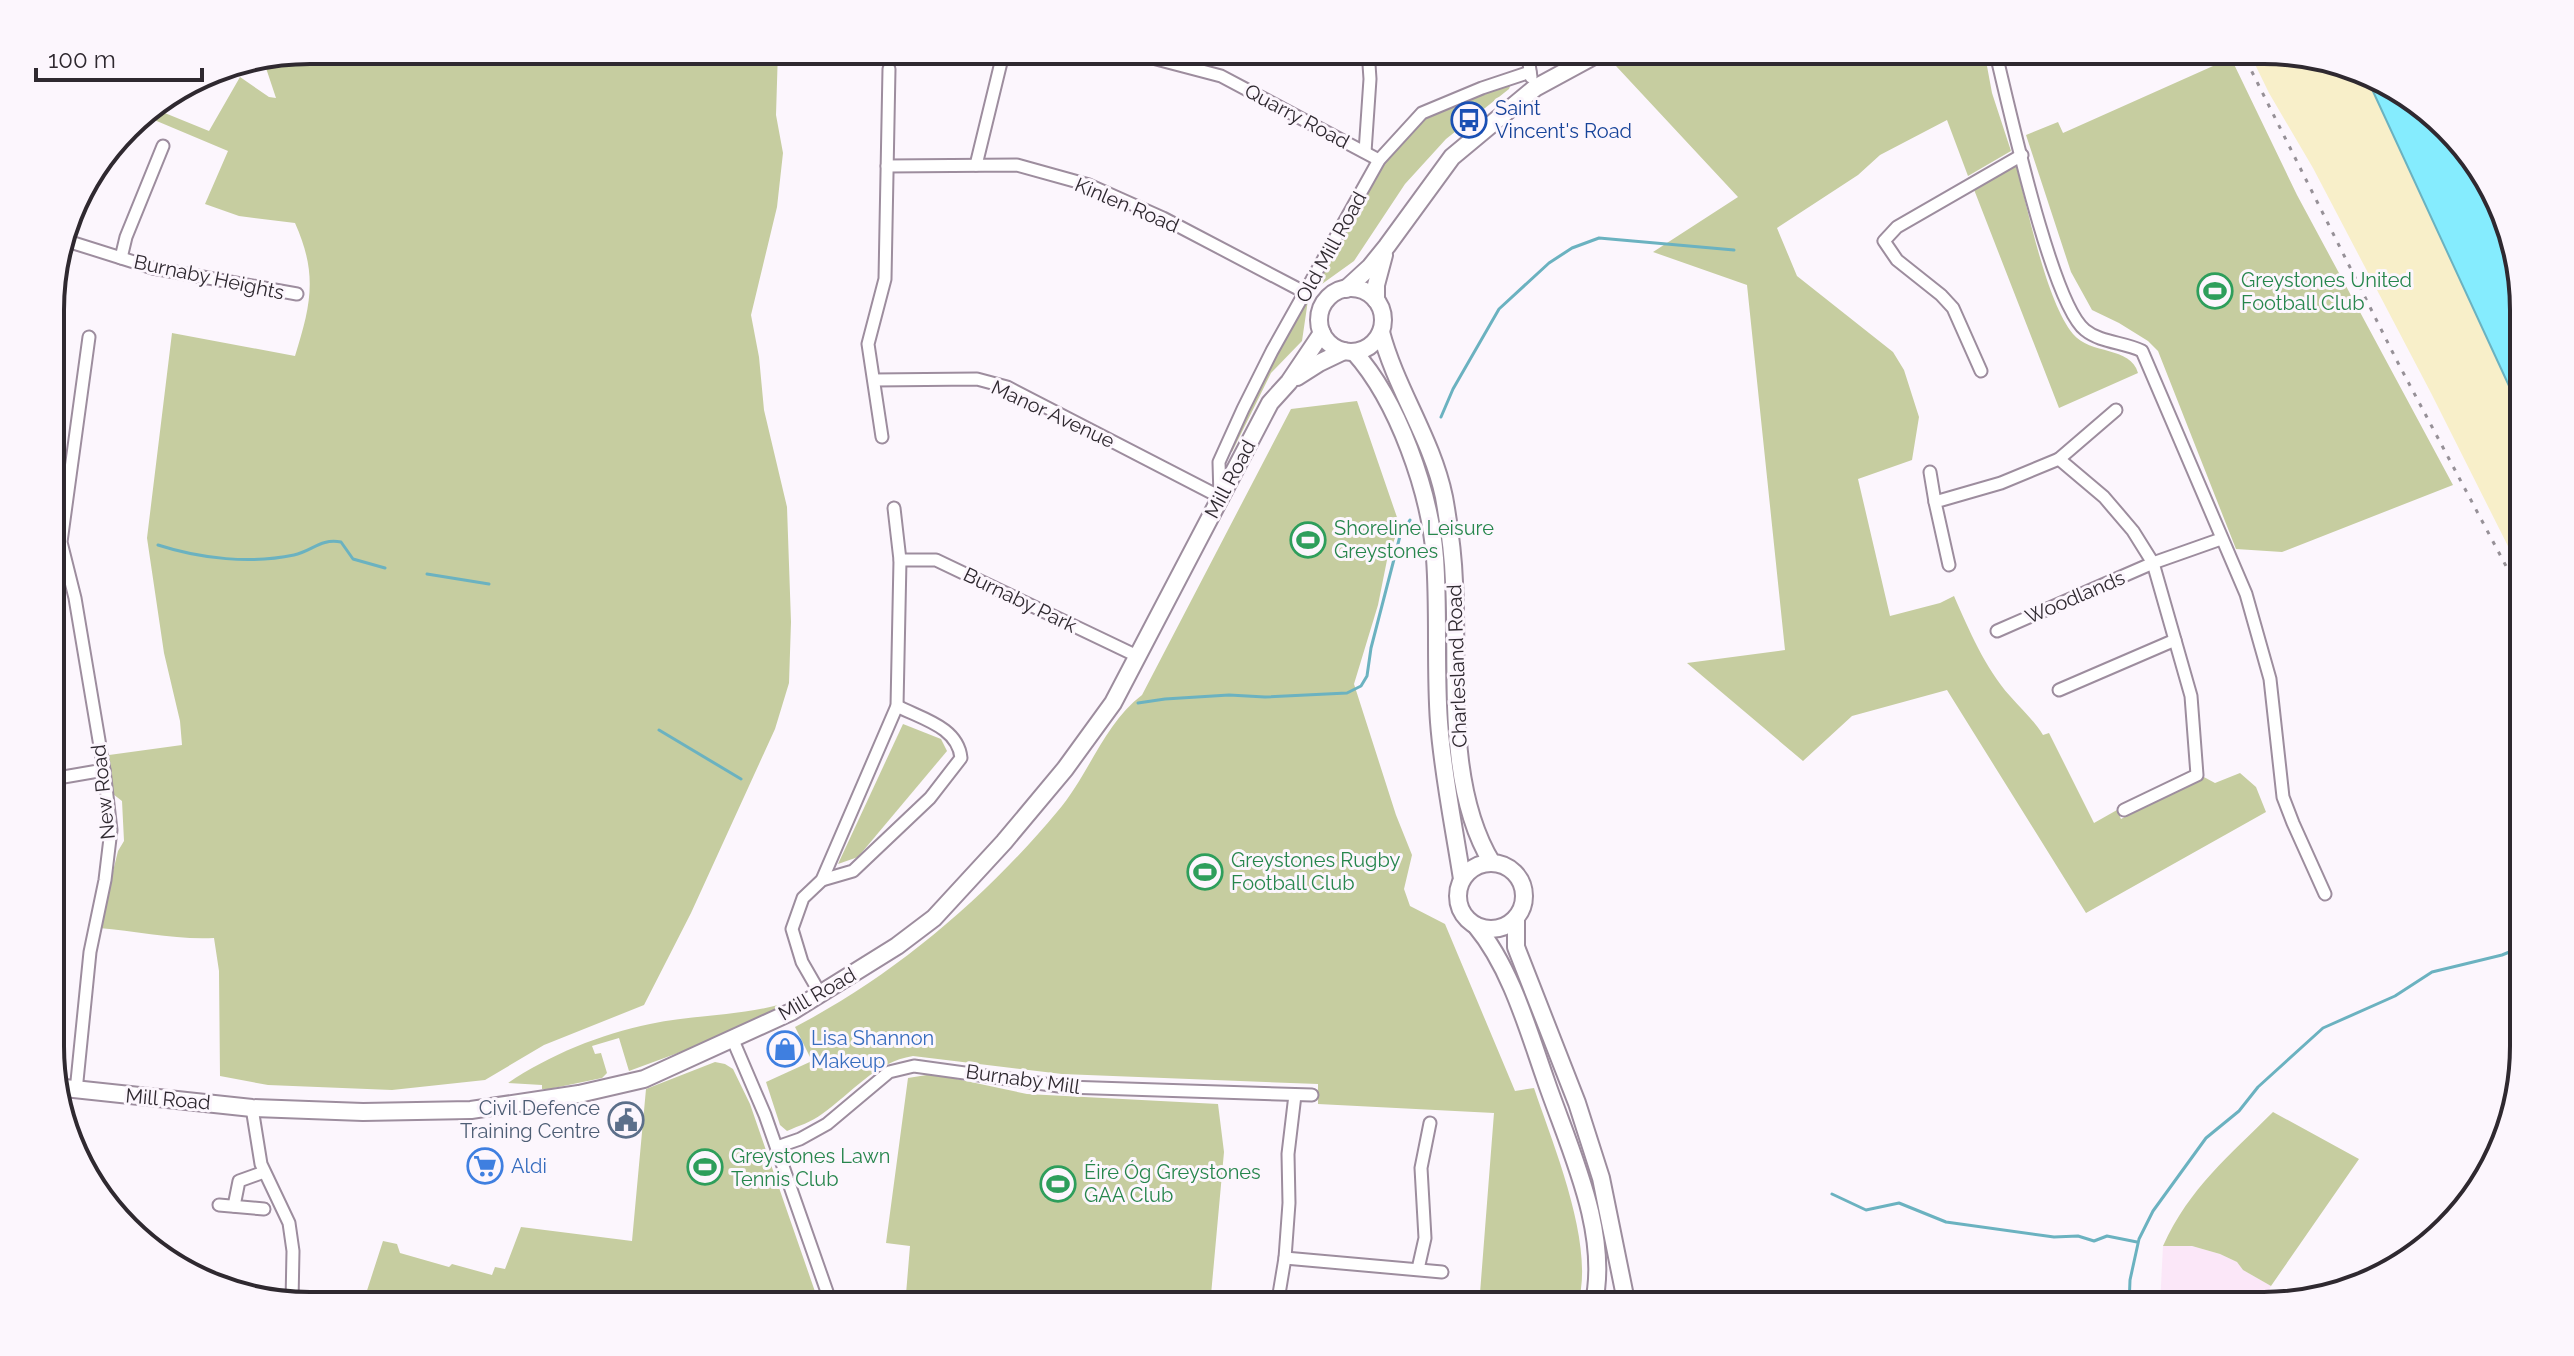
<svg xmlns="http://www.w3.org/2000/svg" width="2574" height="1356" viewBox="0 0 2574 1356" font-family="Raleway,sans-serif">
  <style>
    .industrial { fill: #fbe7f8 }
    .green { fill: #c6cda0 }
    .sand { fill: #f8efc9 }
    .water { fill: #85ecfe; stroke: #6bb2c0; stroke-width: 2 }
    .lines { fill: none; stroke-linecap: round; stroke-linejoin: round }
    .stream { stroke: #6bb2c0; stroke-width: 3 }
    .minor-casing { stroke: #9d8d9e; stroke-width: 15 }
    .secondary-casing { stroke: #9d8d9e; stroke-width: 20 }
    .minor { stroke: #fff; stroke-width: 11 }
    .secondary { stroke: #fff; stroke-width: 16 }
    .rail { stroke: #969097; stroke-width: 3; stroke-dasharray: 4 8; stroke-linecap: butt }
    .labels { text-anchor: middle; stroke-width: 6; stroke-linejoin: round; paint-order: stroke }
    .transit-label { font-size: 20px; fill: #164399; stroke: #fcf6fd; text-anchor: start }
    .street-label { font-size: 20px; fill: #2f2930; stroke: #fcf6fd }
    .leisure-label { font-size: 20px; fill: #27864d; stroke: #fcf6fd; text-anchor: start }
    .shop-label { font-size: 20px; fill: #366cbe; stroke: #fcf6fd; text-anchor: start }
    .service-label { font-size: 20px; fill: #4e5e75; stroke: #fcf6fd; text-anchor: end }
    .rim { fill: none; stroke: #2f2930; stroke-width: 4 }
  </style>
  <rect width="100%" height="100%" fill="#fcf6fd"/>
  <path class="industrial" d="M 2163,1246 L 2192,1246 L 2220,1254 L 2237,1262 L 2243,1270 L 2271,1286 L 2261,1305 L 2160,1305 Z"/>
  <g class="green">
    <path d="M 310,50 L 778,50 L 776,115 L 783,153 L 777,207 L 751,315 L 759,357 L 764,410 L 787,507 L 791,622 L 789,683 L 775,729 L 691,913 L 644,1005 L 544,1045 L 485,1080 L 392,1090 L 268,1085 L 220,1076 L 219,971 L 214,938 C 176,940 137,931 99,928 L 118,851 L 124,841 L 122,801 L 113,794 L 109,755 L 182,745 L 180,721 L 164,653 L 147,538 L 172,333 L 295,356 C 311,305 318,274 295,223 L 239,216 L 205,204 L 228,151 L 140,114 L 150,107 L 209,131 L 240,77 L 269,97 L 276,98 L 263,59 Z"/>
    <path d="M 1646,50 L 1984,50 L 1992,93 L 2011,151 L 1968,176 L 1947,120 L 1880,155 L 1858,175 L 1777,228 L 1797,276 L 1893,352 L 1904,370 L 1919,417 L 1912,460 L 1858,479 L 1890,616 L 1940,603 L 1954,596 C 1969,630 1985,668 2010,696 C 2022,710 2033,719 2043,735 L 2049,733 L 2094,823 L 2117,810 L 2121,819 L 2202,776 L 2215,783 L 2240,773 L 2256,787 L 2266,812 L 2086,913 L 1947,690 L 1852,716 L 1803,761 L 1687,663 L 1785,650 L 1747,285 L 1653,252 L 1738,197 L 1616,66 Z"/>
    <path d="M 2231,58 L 2297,195 L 2453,485 L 2282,552 L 2236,549 L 2158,351 L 2148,341 L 2119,323 L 2092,310 L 2071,272 L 2026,135 L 2058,122 L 2063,133 Z"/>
    <path d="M 1511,84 L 1509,89 L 1446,139 L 1405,184 L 1354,261 L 1315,289 L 1308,300 L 1302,341 L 1271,373 L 1232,452 L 1229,451 L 1241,417 L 1377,173 L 1397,142 L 1424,116 Z"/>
    <path d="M 2016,165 C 2028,209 2046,301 2073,334 C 2090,355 2131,346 2138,373 L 2059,408 L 1973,187 Z"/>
    <path d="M 1357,401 L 1400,526 L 1388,555 L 1378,605 L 1354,684 L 1396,815 L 1412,855 L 1404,889 L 1410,906 L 1445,924 L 1515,1091 L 1534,1088 C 1553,1145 1597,1248 1577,1306 L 1479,1306 L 1494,1113 L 1318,1104 L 1318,1084 L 1062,1074 L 913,1056 C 875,1062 852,1093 822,1114 C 812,1122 798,1126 787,1131 L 780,1125 L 766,1082 L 812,1061 L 795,1027 C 895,975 985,898 1057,812 C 1089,775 1103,725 1142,695 L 1291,409 Z"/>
    <path d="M 903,724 L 941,739 L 947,751 L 858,857 L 838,864 Z"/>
    <path d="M 778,1005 L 780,1008 L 724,1036 L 629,1071 L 619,1038 L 592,1046 L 595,1054 L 601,1053 L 607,1073 L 602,1078 L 549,1089 L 542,1089 L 542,1085 L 508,1083 C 549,1055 601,1034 650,1024 C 692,1015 736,1016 778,1005 Z"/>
    <path d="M 715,1062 L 725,1064 L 733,1069 L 750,1104 L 820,1306 L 599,1306 L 598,1304 L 530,1303 L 512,1306 L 362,1306 L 383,1241 L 397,1244 L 400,1253 L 449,1267 L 452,1264 L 492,1275 L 495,1267 L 505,1269 L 521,1227 L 632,1241 L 646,1089 Z"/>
    <path d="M 933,1074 L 1027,1094 L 1218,1104 L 1224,1152 L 1210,1306 L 905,1306 L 910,1246 L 886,1243 L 908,1078 Z"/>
    <path d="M 2273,1112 L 2359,1159 L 2271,1286 L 2243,1270 L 2237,1262 L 2220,1254 L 2192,1246 L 2163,1246 C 2190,1187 2229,1156 2273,1112 Z"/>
  </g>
  <path class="sand" d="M 2248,50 L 2264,50 L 2365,74 L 2522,414 L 2523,576 L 2431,393 L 2313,168 L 2269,93 Z"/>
  <path class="water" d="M 2365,74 L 2380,77 L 2480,165 L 2522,276 L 2522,414 Z"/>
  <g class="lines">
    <g class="stream">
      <path d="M 1441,417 L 1453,389 L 1499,309 L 1549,263 L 1572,248 L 1599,238 L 1734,250"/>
      <path d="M 158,545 C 201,559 251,564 294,555 C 312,551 321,538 341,542 L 353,559 L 385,568"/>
      <path d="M 427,574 L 489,584"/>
      <path d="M 1138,703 L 1165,699 L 1229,695 L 1265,697 L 1347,693 L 1361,686 L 1367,676 L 1371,648 L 1400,536 L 1410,520"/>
      <path d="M 659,730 L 741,779"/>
      <path d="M 1832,1194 L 1866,1210 L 1899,1203 L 1946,1222 L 2054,1237 L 2078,1236 L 2094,1241 L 2107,1236 L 2137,1242"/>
      <path d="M 2129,1306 L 2130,1280 L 2139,1239 L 2153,1211 L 2206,1138 L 2239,1111 L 2258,1087 L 2323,1028 L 2395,996 L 2432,972 L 2502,955 L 2524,946"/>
    </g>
    <defs>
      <g id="minor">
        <path d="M 1122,50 L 1221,76 L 1379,160"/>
        <path d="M 1527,50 L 1531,77"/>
        <path d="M 1995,50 C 2008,102 2051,303 2085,330 C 2101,343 2124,342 2142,351 L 2246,594 L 2270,679 L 2283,797 L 2293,823 L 2325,894"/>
        <path d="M 1365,152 L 1370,79 L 1368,50"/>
        <path d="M 976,165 L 1004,50"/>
        <path d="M 887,166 L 1017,165 L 1089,185 L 1163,218 L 1306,293"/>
        <path d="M 64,240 L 153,268 L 297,294"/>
        <path d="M 121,258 L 126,237 L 163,146"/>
        <path d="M 1981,371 L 1953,308 L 1941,295 L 1897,260 L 1884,241 L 1897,227 L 2022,155"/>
        <path d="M 874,380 L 977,379 L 1007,387 L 1220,497 L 1219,462 L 1243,409 L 1272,351 L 1379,160 L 1422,113 L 1482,88 L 1530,72"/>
        <path d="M 2116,410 L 2059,459 L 2104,497 L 2133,531 L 2153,563 L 2191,696 L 2197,775 L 2124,810"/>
        <path d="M 882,437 L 868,344 L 885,279 L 889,69"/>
        <path d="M 1930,472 L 1935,502"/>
        <path d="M 900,560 L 936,560 L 1137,656"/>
        <path d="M 1949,565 L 1935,502 L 2001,483 L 2059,459"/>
        <path d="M 1997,631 L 2153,563 L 2221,539"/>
        <path d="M 2059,690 L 2175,640"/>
        <path d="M 52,779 L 104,770"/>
        <path d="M 822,880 L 853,871 L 930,798 L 961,758 C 958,727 922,719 897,706"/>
        <path d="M 821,995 L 802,962 L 792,929 L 803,898 L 822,880 L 897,706 L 900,560 L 894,508"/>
        <path d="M 732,1038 L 765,1115 L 832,1306"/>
        <path d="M 76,1091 L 90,952 L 105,880 L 111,830 L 104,770 L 75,598 L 61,542 L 89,337"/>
        <path d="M 252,1108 L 261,1164 L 289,1223 L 293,1251 L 292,1302"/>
        <path d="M 777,1147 L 800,1139 L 827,1124 L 889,1072 L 914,1066 L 1066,1087 L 1312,1095"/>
        <path d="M 219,1205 L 264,1209"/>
        <path d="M 234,1206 L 239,1181 L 264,1172"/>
        <path d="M 1285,1258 L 1442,1272"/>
        <path d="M 1418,1269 L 1425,1238 L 1421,1168 L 1430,1123"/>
        <path d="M 226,1283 L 227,1287"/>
        <path d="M 1277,1306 L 1285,1258 L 1289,1203 L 1288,1154 L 1295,1095"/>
      </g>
      <g id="secondary">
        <circle cx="1351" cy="320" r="32"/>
        <path d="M 1346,289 L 1370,267 L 1387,246 L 1452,157 L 1535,88 L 1605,50"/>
        <path d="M 1376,300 L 1376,285 L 1384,255"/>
        <path d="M 1381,332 C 1396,389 1432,439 1444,497 C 1449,525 1453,553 1454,582 C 1459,670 1444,784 1492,863"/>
        <path d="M 1354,352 C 1398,401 1430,492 1435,558 C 1439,613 1435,668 1439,722 C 1443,775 1454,827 1462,879"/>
        <path d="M 1297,377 L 1319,363 L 1344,351"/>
        <circle cx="1491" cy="896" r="33"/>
        <path d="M 1516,918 L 1516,947 L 1577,1103 L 1601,1178 L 1627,1306"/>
        <path d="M 1476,926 C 1511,968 1528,1030 1546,1081 C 1569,1148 1611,1234 1593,1306"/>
        <path d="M 55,1087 L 252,1108 L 363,1112 L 471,1110 L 579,1094 L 644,1079 L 791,1012 L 897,946 L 934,918 L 1004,842 L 1065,769 L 1113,703 L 1270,403 L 1289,382 L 1322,333"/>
      </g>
    </defs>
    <use href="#minor" class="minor-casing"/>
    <use href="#secondary" class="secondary-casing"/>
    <use href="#minor" class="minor"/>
    <use href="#secondary" class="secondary"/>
    <path class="rail" d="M 2241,50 L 2397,361 L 2523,598"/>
  </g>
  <defs>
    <symbol id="bus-ring" viewBox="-11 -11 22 22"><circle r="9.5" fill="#fcf6fd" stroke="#1a4fb4" stroke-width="1.5"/><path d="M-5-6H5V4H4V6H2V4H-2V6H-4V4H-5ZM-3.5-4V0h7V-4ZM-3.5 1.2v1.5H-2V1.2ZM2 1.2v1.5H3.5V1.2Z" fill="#1a4fb4"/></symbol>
    <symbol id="stadium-ring" viewBox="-11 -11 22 22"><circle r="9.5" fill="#fcf6fd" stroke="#2e9e5b" stroke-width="1.5"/><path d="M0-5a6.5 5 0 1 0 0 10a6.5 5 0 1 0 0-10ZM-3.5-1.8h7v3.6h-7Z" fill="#2e9e5b"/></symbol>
    <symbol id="shop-ring" viewBox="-11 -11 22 22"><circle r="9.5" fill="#fcf6fd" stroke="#3f7fe0" stroke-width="1.5"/><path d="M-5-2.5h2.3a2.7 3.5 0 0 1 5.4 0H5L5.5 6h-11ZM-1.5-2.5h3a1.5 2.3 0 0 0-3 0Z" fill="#3f7fe0"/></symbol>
    <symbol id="civic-ring" viewBox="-11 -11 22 22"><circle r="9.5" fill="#fcf6fd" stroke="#5c6f8a" stroke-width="1.5"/><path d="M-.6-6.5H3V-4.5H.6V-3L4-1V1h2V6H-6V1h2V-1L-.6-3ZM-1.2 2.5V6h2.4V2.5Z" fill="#5c6f8a"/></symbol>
    <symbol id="supermarket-ring" viewBox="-11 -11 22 22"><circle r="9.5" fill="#fcf6fd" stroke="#3f7fe0" stroke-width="1.5"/><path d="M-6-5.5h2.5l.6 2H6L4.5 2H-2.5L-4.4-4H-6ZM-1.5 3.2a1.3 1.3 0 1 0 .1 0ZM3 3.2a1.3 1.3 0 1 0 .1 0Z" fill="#3f7fe0"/></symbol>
  </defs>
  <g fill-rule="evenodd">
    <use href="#bus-ring" x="1449" y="100" width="40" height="40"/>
    <use href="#stadium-ring" x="2195" y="271" width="40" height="40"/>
    <use href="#stadium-ring" x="1288" y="520" width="40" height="40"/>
    <use href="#stadium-ring" x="1185" y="852" width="40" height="40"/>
    <use href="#shop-ring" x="765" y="1029" width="40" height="40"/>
    <use href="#civic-ring" x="606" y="1100" width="40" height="40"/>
    <use href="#supermarket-ring" x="465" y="1146" width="40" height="40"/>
    <use href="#stadium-ring" x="685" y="1147" width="40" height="40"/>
    <use href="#stadium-ring" x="1038" y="1164" width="40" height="40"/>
  </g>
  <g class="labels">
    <g class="transit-label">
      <text x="1495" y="115">Saint<tspan x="1495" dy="23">Vincent's Road</tspan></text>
    </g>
    <g class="street-label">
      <text transform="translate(1297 116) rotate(28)" y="7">Quarry Road</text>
      <text transform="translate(1127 205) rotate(23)" y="7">Kinlen Road</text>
      <text transform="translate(1331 247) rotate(-61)" y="7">Old Mill Road</text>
      <text transform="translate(209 277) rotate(12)" y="7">Burnaby Heights</text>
      <text transform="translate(1053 414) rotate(25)" y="7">Manor Avenue</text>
      <text transform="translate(1230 479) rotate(-62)" y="7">Mill Road</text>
      <text transform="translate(2075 597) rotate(-23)" y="7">Woodlands</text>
      <text transform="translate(1020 600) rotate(26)" y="7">Burnaby Park</text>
      <text transform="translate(1457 666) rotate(-92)" y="7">Charlesland Road</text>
      <text transform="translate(103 792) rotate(-96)" y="7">New Road</text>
      <text transform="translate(817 994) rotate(-30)" y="7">Mill Road</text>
      <text transform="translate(1023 1079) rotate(8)" y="7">Burnaby Mill</text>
      <text transform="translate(168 1099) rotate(5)" y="7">Mill Road</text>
    </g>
    <g class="leisure-label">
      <text x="2241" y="287">Greystones United<tspan x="2241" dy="23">Football Club</tspan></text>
      <text x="1334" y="535">Shoreline Leisure<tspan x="1334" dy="23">Greystones</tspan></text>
      <text x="1231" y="867">Greystones Rugby<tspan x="1231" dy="23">Football Club</tspan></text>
      <text x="731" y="1163">Greystones Lawn<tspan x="731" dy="23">Tennis Club</tspan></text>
      <text x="1084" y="1179">Éire Óg Greystones<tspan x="1084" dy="23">GAA Club</tspan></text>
    </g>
    <g class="shop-label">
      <text x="811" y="1045">Lisa Shannon<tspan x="811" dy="23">Makeup</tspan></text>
      <text x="511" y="1173">Aldi</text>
    </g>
    <g class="service-label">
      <text x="600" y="1115">Civil Defence<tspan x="600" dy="23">Training Centre</tspan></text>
    </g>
  </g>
  <path d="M0 0H2574V1356H0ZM310 64H2264A246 246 0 0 1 2510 310V1046A246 246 0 0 1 2264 1292H310A246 246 0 0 1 64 1046V310A246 246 0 0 1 310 64Z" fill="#fcf6fd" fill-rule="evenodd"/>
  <path class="rim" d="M310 64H2264A246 246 0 0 1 2510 310V1046A246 246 0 0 1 2264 1292H310A246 246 0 0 1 64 1046V310A246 246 0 0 1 310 64Z"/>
  <path d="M36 68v12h166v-12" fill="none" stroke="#2f2930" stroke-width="4"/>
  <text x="48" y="68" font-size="24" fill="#2f2930" stroke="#fcf6fd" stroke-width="6" paint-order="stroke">100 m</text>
</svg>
